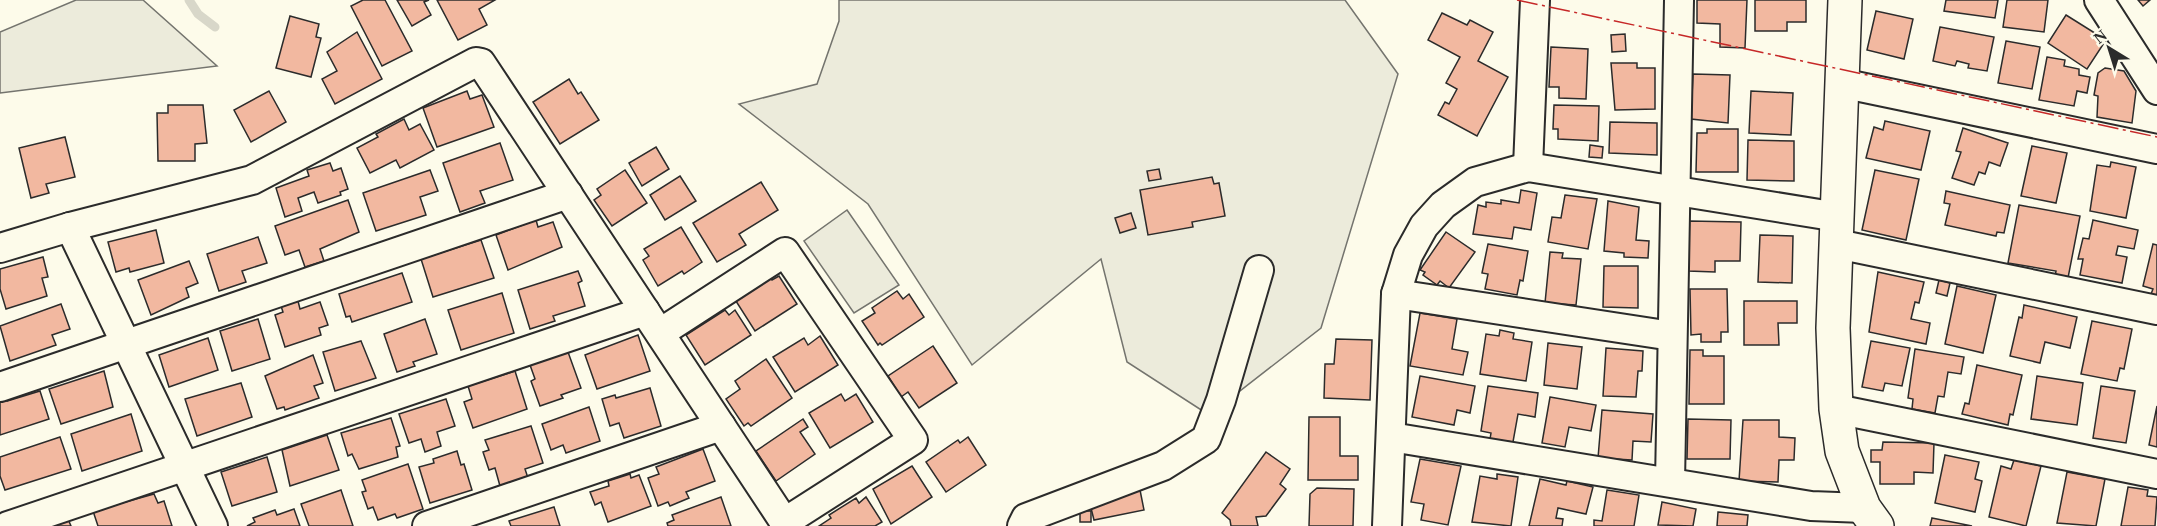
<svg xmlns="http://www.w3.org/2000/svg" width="2157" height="526" viewBox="0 0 2157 526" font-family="Georgia,serif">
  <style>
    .green { fill: #ecebdb; stroke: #74746e; stroke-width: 1.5 }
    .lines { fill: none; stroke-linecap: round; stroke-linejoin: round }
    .stream { stroke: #d8d7c9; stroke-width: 9 }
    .building { fill: #f2b8a0; stroke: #2b2b2b; stroke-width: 1.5 }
    .street-casing { stroke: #2b2b2b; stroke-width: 32 }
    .secondary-casing { stroke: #2b2b2b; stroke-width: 36 }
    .street { stroke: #fdfbea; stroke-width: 28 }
    .secondary { stroke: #fdfbea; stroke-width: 33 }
    .power { stroke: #c62828; stroke-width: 1.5; stroke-dasharray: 21 4.5 3 4.5; stroke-linecap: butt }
  </style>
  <rect width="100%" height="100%" fill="#fdfbea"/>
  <g class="green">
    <path d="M 76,0 L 143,0 L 217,66 L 0,93 L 0,32 Z"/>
    <path d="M 839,0 L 1345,0 L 1398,74 L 1321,328 L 1209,415 L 1127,362 L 1101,259 L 972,365 L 868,204 L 739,104 L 817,84 L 839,21 Z"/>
    <path d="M 847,210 L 899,285 L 854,313 L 804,241 Z"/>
  </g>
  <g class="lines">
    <path class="stream" d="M 189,0 L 198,14 L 215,27"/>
  </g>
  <g class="building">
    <path d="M 363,0 L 385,0 L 412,51 L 382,66 L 351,6 Z"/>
    <path d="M 397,0 L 429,0 L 424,2 L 431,15 L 412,26 Z"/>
    <path d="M 437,0 L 495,0 L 479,9 L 487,25 L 458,40 Z"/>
    <path d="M 1697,0 L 1747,0 L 1745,48 L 1720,47 L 1720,24 L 1697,23 Z"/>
    <path d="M 1755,0 L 1806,0 L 1806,22 L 1787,22 L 1787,31 L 1755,31 Z"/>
    <path d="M 1946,0 L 1998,0 L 1995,18 L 1944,11 Z"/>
    <path d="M 2007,0 L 2048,0 L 2044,32 L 2003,27 Z"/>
    <path d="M 2138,0 L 2150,0 L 2143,6 Z"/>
    <path d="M 1876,11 L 1913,19 L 1904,59 L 1867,50 Z"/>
    <path d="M 1442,13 L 1467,25 L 1470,20 L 1493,32 L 1478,61 L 1508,77 L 1477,136 L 1438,115 L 1445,102 L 1449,104 L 1457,89 L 1446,83 L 1460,57 L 1428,40 Z"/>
    <path d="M 2066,15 L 2106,40 L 2087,69 L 2048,43 Z"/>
    <path d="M 290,16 L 319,24 L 316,37 L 321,38 L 311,77 L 276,68 Z"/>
    <path d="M 1940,27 L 1994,37 L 1987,71 L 1968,68 L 1969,64 L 1957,61 L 1955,66 L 1933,61 Z"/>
    <path d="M 357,32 L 382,79 L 335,104 L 322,79 L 337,71 L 327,52 Z"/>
    <path d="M 1625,34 L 1626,51 L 1612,52 L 1611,35 Z"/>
    <path d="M 2006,41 L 2040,47 L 2032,89 L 1998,83 Z"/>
    <path d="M 1551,47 L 1588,49 L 1586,99 L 1559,98 L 1559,87 L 1549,87 Z"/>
    <path d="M 2047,57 L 2065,60 L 2064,66 L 2079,69 L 2079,75 L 2090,77 L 2087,93 L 2077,91 L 2074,106 L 2039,100 Z"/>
    <path d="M 1611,63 L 1637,63 L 1637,68 L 1655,68 L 1655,109 L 1615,110 Z"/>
    <path d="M 2105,68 L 2124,71 L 2136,91 L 2132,123 L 2097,117 L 2098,96 L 2094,95 L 2098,73 Z"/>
    <path d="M 1693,74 L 1730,75 L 1728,123 L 1691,119 Z"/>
    <path d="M 569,79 L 578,94 L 581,92 L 599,120 L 560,144 L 533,102 Z"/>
    <path d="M 269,91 L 286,122 L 251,142 L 234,110 Z"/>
    <path d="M 467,91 L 470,99 L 482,95 L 494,127 L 437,147 L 423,108 Z"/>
    <path d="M 1751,91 L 1793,93 L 1791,135 L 1749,133 Z"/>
    <path d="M 168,105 L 203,105 L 207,143 L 195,144 L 195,161 L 158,161 L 157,113 L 168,113 Z"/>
    <path d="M 1554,105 L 1599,106 L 1598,141 L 1558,139 L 1558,129 L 1553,129 Z"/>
    <path d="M 404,119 L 409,130 L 420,124 L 434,150 L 400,168 L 396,160 L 370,173 L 357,148 L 378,137 L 376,134 Z"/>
    <path d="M 1885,121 L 1930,131 L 1921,170 L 1866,158 L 1874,127 L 1883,130 Z"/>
    <path d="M 1610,122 L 1657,123 L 1657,155 L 1609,153 Z"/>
    <path d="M 1963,128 L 2008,143 L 2000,166 L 1989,162 L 1985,174 L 1979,172 L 1974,185 L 1952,178 L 1961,152 L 1956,151 Z"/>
    <path d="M 1707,129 L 1738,129 L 1738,172 L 1696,172 L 1697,133 L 1707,133 Z"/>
    <path d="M 65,137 L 75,177 L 46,184 L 49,193 L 31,198 L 19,148 Z"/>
    <path d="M 1748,140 L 1794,141 L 1794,181 L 1747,180 Z"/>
    <path d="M 500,143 L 513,180 L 480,191 L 485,203 L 460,212 L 443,163 Z"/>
    <path d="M 1590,145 L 1603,147 L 1602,158 L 1589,157 Z"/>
    <path d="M 2032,146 L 2067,153 L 2056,203 L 2021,196 Z"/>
    <path d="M 656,147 L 669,169 L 642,186 L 629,163 Z"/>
    <path d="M 2111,162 L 2136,167 L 2126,218 L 2090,211 L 2097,165 L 2110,167 Z"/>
    <path d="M 330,163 L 333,171 L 341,168 L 348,189 L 340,192 L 341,195 L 318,203 L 314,192 L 298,198 L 302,211 L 285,217 L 276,188 L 309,176 L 307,170 Z"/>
    <path d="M 1159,169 L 1161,179 L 1149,181 L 1147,171 Z"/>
    <path d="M 430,170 L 438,191 L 420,197 L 426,215 L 376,231 L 363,193 Z"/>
    <path d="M 625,170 L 647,203 L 612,226 L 594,200 L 601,195 L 597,189 Z"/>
    <path d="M 1875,170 L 1919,179 L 1906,240 L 1862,230 Z"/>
    <path d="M 680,176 L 696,201 L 665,220 L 650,195 Z"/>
    <path d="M 1212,177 L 1214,184 L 1219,183 L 1225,216 L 1192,222 L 1193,227 L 1148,235 L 1140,190 Z"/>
    <path d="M 761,182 L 778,210 L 739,234 L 746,245 L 717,262 L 693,223 Z"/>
    <path d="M 1521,190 L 1537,193 L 1531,230 L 1514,227 L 1512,239 L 1473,234 L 1478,205 L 1486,207 L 1486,202 L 1501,204 L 1501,200 L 1519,203 Z"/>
    <path d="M 1946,191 L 2010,205 L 2004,233 L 1997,232 L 1996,236 L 1945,225 L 1950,204 L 1944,203 Z"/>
    <path d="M 1565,195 L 1597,199 L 1588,249 L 1548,242 L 1552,217 L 1561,218 Z"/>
    <path d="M 348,200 L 359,232 L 320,249 L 324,261 L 305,267 L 299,250 L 285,255 L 275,226 Z"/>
    <path d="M 1608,201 L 1639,207 L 1636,240 L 1649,241 L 1648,258 L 1624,257 L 1624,253 L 1604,251 Z"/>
    <path d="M 2019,205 L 2080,216 L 2068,278 L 2055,276 L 2056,271 L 2008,263 Z"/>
    <path d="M 1131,213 L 1136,228 L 1120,233 L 1115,218 Z"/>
    <path d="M 536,220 L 538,227 L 553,222 L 562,247 L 508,270 L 496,235 Z"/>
    <path d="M 2093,220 L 2138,230 L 2134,249 L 2118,246 L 2116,255 L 2127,257 L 2122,283 L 2080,275 L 2083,259 L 2078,259 L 2083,238 L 2089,239 Z"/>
    <path d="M 1689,221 L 1741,222 L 1740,261 L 1715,261 L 1715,272 L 1688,271 Z"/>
    <path d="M 681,227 L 702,262 L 684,274 L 682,271 L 658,286 L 643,260 L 649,256 L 644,249 Z"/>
    <path d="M 156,230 L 164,263 L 130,272 L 129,268 L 116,272 L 108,242 Z"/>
    <path d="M 1446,232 L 1475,252 L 1449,288 L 1440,281 L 1437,285 L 1423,275 L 1425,272 L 1420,270 Z"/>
    <path d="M 1760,235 L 1793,236 L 1792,283 L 1758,282 Z"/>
    <path d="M 258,237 L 267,263 L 242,271 L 246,282 L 219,291 L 207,254 Z"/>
    <path d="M 481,240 L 494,278 L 433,297 L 421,259 Z"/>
    <path d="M 1488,244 L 1528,251 L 1523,281 L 1520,280 L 1517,295 L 1485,289 L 1488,274 L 1482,273 Z"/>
    <path d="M 2153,244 L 2157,245 L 2157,296 L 2151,294 L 2153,289 L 2143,286 Z"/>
    <path d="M 1550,252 L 1563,253 L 1562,258 L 1581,259 L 1576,305 L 1545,303 Z"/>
    <path d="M 43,257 L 48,277 L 42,278 L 47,296 L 6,309 L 0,289 L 0,269 Z"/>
    <path d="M 189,261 L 198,283 L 186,288 L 189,297 L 151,315 L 138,280 Z"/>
    <path d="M 1604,266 L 1638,266 L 1638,308 L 1603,307 Z"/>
    <path d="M 578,271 L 582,281 L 578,283 L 585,306 L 553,316 L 555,321 L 530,329 L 518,290 Z"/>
    <path d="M 1878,272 L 1924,282 L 1919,303 L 1915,302 L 1911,319 L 1930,323 L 1926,344 L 1869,332 Z"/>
    <path d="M 402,273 L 412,302 L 352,322 L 350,316 L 346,317 L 339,294 Z"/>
    <path d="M 779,276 L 797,304 L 755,331 L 734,298 L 770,277 L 772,280 Z"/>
    <path d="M 1939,280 L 1950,283 L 1947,296 L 1936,293 Z"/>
    <path d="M 1957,286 L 1996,295 L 1983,353 L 1945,344 Z"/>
    <path d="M 1690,289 L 1727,289 L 1728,332 L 1721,332 L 1721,342 L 1701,342 L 1701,334 L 1691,335 Z"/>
    <path d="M 897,291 L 903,299 L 909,294 L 924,317 L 882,345 L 880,343 L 878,345 L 862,321 L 875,313 L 872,308 Z"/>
    <path d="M 502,293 L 514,333 L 461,350 L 448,310 Z"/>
    <path d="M 298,301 L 300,309 L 320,302 L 328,325 L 319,328 L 321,335 L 285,347 L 275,315 L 283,312 L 281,306 Z"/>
    <path d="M 1744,301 L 1797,301 L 1797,323 L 1778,323 L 1779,345 L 1744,345 Z"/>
    <path d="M 61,304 L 70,329 L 52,335 L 56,345 L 10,361 L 0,326 Z"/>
    <path d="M 2024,305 L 2077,317 L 2070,348 L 2045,342 L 2040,363 L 2010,356 L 2019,317 L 2022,318 Z"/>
    <path d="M 725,310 L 729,315 L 735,310 L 751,335 L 705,365 L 686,335 Z"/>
    <path d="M 1420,313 L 1457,319 L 1452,349 L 1468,352 L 1463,375 L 1410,366 Z"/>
    <path d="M 258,319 L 270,359 L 232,371 L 220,331 Z"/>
    <path d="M 425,319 L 437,354 L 413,362 L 415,366 L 397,372 L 384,334 Z"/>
    <path d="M 2092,321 L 2132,329 L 2124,369 L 2120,368 L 2117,381 L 2081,374 Z"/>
    <path d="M 1500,330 L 1514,333 L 1513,339 L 1532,342 L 1526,381 L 1480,374 L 1486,334 L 1499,336 Z"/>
    <path d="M 638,335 L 650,371 L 597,389 L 585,355 Z"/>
    <path d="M 820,336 L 838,365 L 795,392 L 773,357 L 804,338 L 808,345 Z"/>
    <path d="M 208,338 L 218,370 L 169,387 L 159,355 Z"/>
    <path d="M 1336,339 L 1372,340 L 1370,400 L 1324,398 L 1325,364 L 1334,364 Z"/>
    <path d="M 361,341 L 376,378 L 335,391 L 323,352 Z"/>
    <path d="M 1871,341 L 1910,348 L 1902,386 L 1885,383 L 1883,391 L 1862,387 Z"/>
    <path d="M 1548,343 L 1582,347 L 1577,389 L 1544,385 Z"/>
    <path d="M 933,346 L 957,383 L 919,408 L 908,392 L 901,397 L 888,376 Z"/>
    <path d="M 1606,348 L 1643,351 L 1642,371 L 1638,371 L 1636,397 L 1603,396 Z"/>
    <path d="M 1915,349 L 1964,357 L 1961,374 L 1948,372 L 1944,397 L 1938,396 L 1935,413 L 1912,409 L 1913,399 L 1908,398 Z"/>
    <path d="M 1690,350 L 1703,350 L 1703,356 L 1724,356 L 1724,404 L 1689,404 Z"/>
    <path d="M 568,352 L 581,388 L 561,395 L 563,398 L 540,406 L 531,381 L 535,379 L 530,365 Z"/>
    <path d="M 313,355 L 323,383 L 314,386 L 319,398 L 285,410 L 284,407 L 277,409 L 265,376 Z"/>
    <path d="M 766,359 L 792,398 L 751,426 L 748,423 L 744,426 L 726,399 L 740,389 L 735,381 Z"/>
    <path d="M 1977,365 L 2022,375 L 2013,415 L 2010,414 L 2008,425 L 1962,414 L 1965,403 L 1969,404 Z"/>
    <path d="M 104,371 L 113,407 L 61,424 L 49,389 Z"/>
    <path d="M 515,371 L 527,409 L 473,428 L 464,402 L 472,399 L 468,386 Z"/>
    <path d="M 1420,376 L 1475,386 L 1470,413 L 1457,410 L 1454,425 L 1412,417 Z"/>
    <path d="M 2037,376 L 2083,383 L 2077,425 L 2031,419 Z"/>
    <path d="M 241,383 L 252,417 L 197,436 L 185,399 Z"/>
    <path d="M 1488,386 L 1538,393 L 1535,417 L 1518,414 L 1513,442 L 1490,439 L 1491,433 L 1481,431 Z"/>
    <path d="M 2101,386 L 2135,391 L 2126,443 L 2093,438 Z"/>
    <path d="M 650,388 L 661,426 L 624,438 L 619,423 L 610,426 L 602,399 L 615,395 L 616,398 Z"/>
    <path d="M 40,391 L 49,419 L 0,435 L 0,399 L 5,397 L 7,401 Z"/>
    <path d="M 841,394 L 845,401 L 856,394 L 873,422 L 830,448 L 809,413 Z"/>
    <path d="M 1550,397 L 1596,405 L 1591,431 L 1569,427 L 1565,447 L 1542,443 Z"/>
    <path d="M 446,399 L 455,426 L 437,432 L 441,446 L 425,452 L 421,439 L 409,443 L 399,414 Z"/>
    <path d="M 2157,406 L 2157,447 L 2149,445 Z"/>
    <path d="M 589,407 L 600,441 L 566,453 L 563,445 L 551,450 L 542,424 Z"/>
    <path d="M 1602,410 L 1653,414 L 1651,442 L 1633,441 L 1632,460 L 1598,458 Z"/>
    <path d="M 131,414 L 142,451 L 82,471 L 71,434 Z"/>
    <path d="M 1309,417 L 1340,417 L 1340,456 L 1358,456 L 1358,480 L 1308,480 Z"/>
    <path d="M 391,418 L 400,446 L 396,447 L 398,457 L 359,469 L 352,454 L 348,456 L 341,433 Z"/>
    <path d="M 803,419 L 808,427 L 800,432 L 815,454 L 776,481 L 756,451 Z"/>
    <path d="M 1688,419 L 1731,420 L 1730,459 L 1687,459 Z"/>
    <path d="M 1743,420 L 1779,420 L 1779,437 L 1795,438 L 1794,460 L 1779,460 L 1778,482 L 1739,481 Z"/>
    <path d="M 531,426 L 543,463 L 525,469 L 528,478 L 500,486 L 495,468 L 489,470 L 483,452 L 489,450 L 485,440 Z"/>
    <path d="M 327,435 L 339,470 L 290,486 L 282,450 Z"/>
    <path d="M 60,437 L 71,469 L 5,490 L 0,476 L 0,457 Z"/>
    <path d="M 968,437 L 986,465 L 946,492 L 926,462 L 958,440 L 960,443 Z"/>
    <path d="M 1883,442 L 1934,443 L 1933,473 L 1914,472 L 1914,484 L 1880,484 L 1880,462 L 1871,462 L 1871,450 L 1882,450 Z"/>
    <path d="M 703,449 L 715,481 L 686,492 L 689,498 L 670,506 L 668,502 L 658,506 L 648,478 L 659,474 L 656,467 Z"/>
    <path d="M 457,451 L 461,465 L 464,464 L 472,490 L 430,503 L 419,467 L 434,463 L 433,459 Z"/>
    <path d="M 1266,452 L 1290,469 L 1280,484 L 1286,489 L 1266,516 L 1256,517 L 1258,526 L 1231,526 L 1230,520 L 1222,513 Z"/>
    <path d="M 1945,455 L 1979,462 L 1975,479 L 1982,481 L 1975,512 L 1935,503 Z"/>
    <path d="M 267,457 L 277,492 L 232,506 L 221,472 Z"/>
    <path d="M 1420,459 L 1461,466 L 1448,525 L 1421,520 L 1424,504 L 1411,502 Z"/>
    <path d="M 2014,460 L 2041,466 L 2026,526 L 1989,517 L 2001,466 L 2011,469 Z"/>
    <path d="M 408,464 L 423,509 L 397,518 L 395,514 L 378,520 L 373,507 L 368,509 L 362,492 L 366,491 L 362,480 Z"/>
    <path d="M 912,466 L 932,497 L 891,524 L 873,489 Z"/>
    <path d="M 2067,472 L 2105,479 L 2096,526 L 2057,523 Z"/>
    <path d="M 630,474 L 631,478 L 639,475 L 651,506 L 608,522 L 601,502 L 595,505 L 590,492 L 609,486 L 608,481 Z"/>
    <path d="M 1497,474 L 1518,477 L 1511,526 L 1472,522 L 1480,476 L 1497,479 Z"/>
    <path d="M 1540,479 L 1566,485 L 1567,481 L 1593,487 L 1586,514 L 1558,508 L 1556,518 L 1563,519 L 1562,526 L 1529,526 Z"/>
    <path d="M 2128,487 L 2148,490 L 2147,496 L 2157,497 L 2155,526 L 2121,526 Z"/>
    <path d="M 1317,488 L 1354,489 L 1353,526 L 1309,526 L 1310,494 Z"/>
    <path d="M 341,490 L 353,526 L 309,526 L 301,504 Z"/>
    <path d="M 1140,490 L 1144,510 L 1094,520 L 1090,504 L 1106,496 Z"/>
    <path d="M 1607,490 L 1639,495 L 1634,526 L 1594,526 L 1594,520 L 1602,521 Z"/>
    <path d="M 154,494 L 158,503 L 164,501 L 172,526 L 98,526 L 93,511 Z"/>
    <path d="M 721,497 L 731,526 L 668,526 L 667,523 L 674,520 L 672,515 Z"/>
    <path d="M 866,497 L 882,522 L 875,526 L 819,526 L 831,518 L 829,515 L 856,498 L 859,503 Z"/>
    <path d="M 1662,502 L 1696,509 L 1693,526 L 1658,525 Z"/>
    <path d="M 554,507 L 560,526 L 511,526 L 509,521 Z"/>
    <path d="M 294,509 L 300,526 L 247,526 L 255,522 L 253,518 L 275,510 L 277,515 Z"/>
    <rect x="1080" y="511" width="11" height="11"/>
    <path d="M 1718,512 L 1748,515 L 1747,526 L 1717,526 Z"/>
    <path d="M 1932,518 L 1972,526 L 1930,526 Z"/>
    <path d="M 68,519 L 71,526 L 47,526 Z"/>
  </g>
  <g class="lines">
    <defs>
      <g id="street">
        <path d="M 2099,0 L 2157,90"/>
        <path d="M 1841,83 L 2157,149"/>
        <path d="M 1528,167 L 1535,0"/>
        <path d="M 70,227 L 213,526"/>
        <path d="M 1837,244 L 2157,310"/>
        <path d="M 0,248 L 70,227 L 252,180 L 476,62 L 481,63 L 787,526"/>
        <path d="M 1396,294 L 1672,336"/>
        <path d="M 660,333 L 785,252 L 913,440 L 785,522"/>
        <path d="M 0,387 L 568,194"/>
        <path d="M 1836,409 L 2157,474"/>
        <path d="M 1391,437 L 1811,506 L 1864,508"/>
        <path d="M 1670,482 L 1679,0"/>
        <path d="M 8,526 L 645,311"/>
        <path d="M 427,526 L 721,426"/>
        <path d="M 1022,526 L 1026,518 L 1163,466 L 1206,439 L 1221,400 L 1259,270"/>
        <path d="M 1387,526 L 1396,294 L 1408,255 L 1424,226 L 1443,205 L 1475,182 L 1528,167 L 1838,217"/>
      </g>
      <path id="secondary" d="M 1845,0 L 1833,328 L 1836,409 L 1842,451 L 1864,508 L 1877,526"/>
    </defs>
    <use href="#street" class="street-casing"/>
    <use href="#secondary" class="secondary-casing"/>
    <use href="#street" class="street"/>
    <use href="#secondary" class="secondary"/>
    <path class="power" d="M 1517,0 L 2157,137"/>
  </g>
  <g transform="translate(2109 48) rotate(322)" stroke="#fdfbea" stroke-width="4.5" paint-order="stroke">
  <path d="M0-4.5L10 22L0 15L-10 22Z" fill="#2b2b2b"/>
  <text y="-9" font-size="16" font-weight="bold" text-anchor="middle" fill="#2b2b2b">N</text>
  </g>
</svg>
